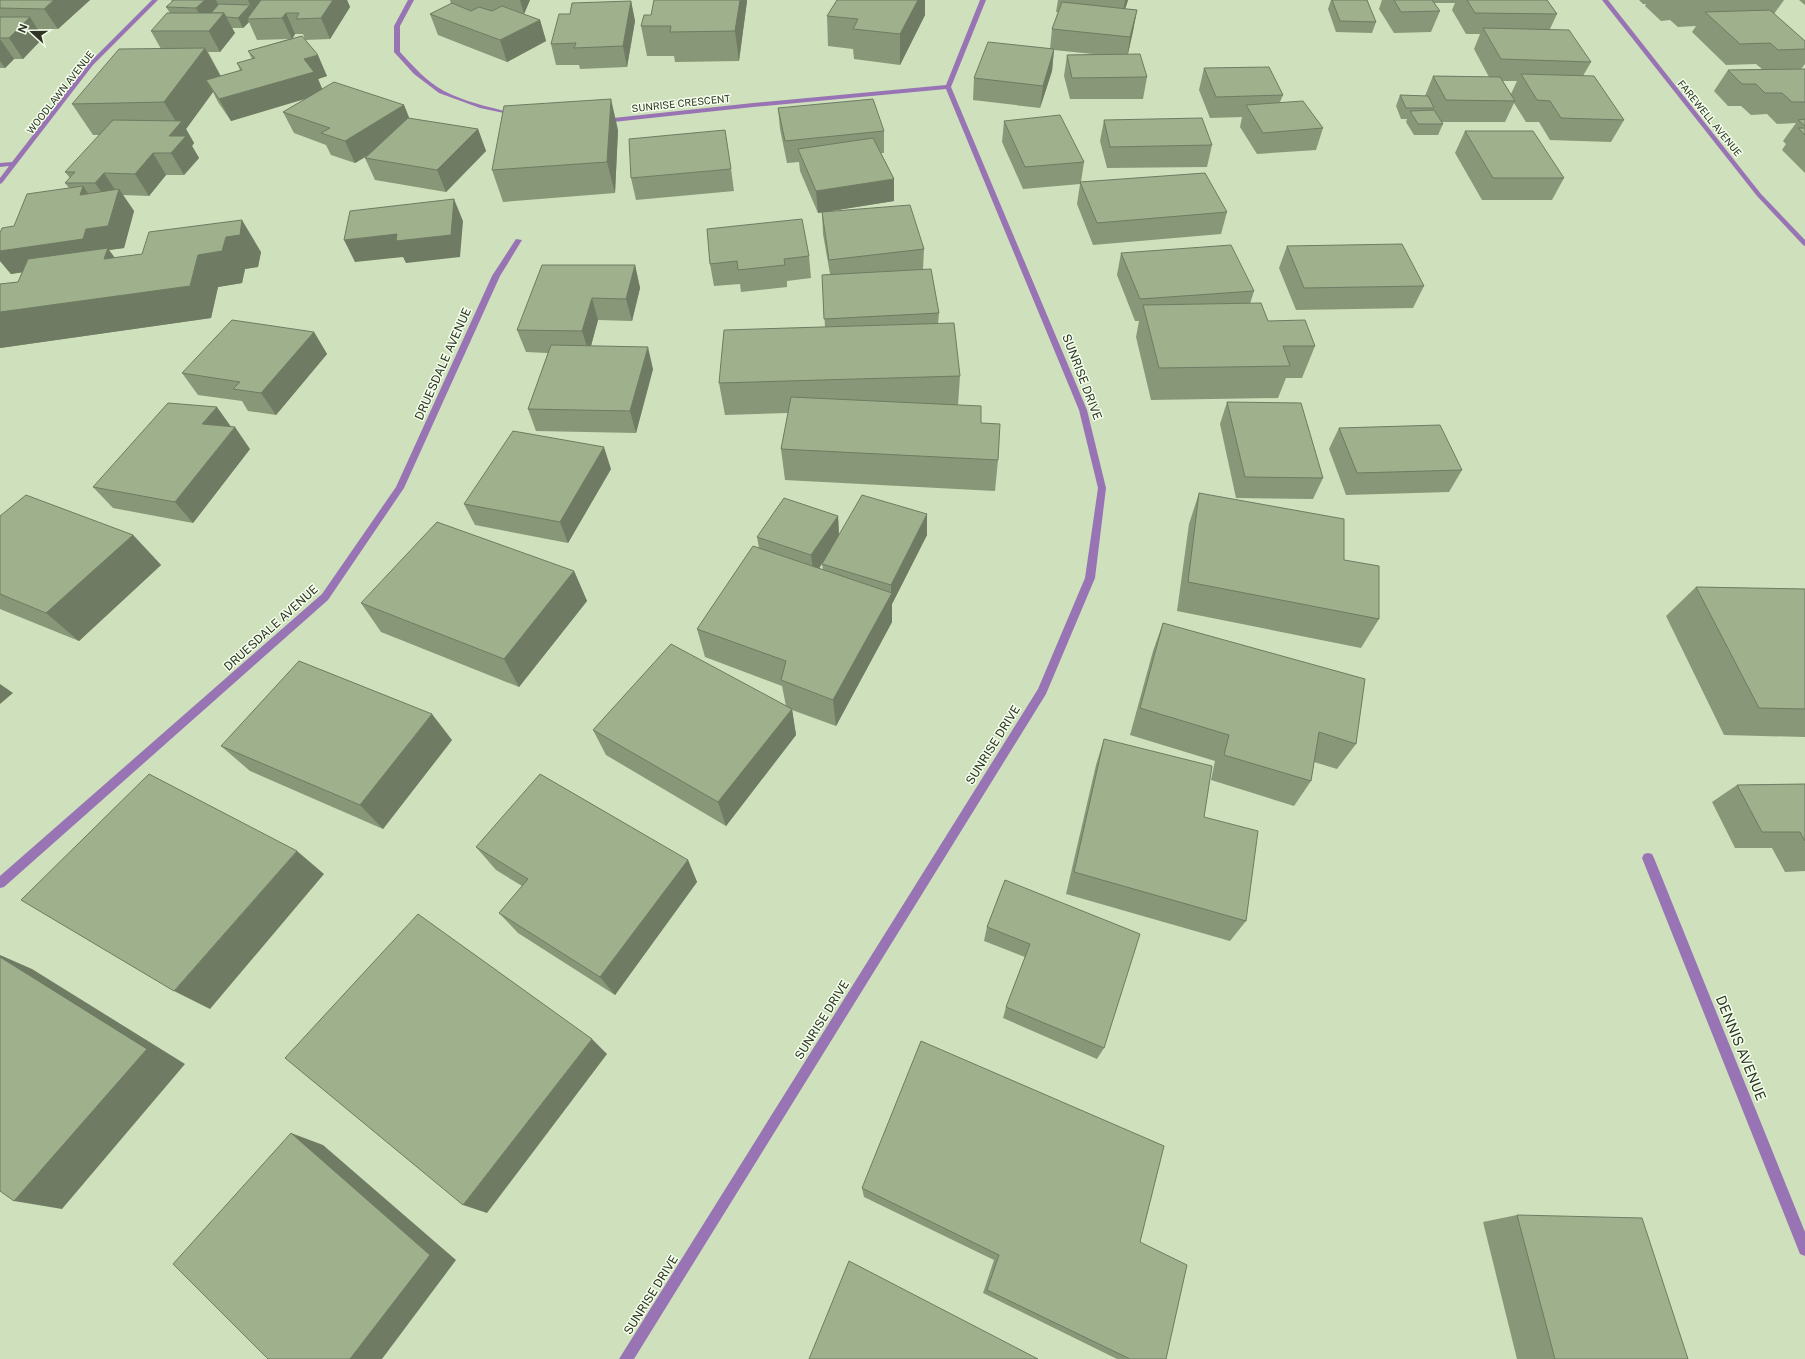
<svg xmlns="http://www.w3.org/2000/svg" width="1805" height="1359" viewBox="0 0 1805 1359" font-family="'Public Sans',sans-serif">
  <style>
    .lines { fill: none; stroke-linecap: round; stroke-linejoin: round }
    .minor { fill: #9874b4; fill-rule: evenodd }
    .wall { fill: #889778; fill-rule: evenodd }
    .shaded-wall { fill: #6f7b62 }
    .building { fill: #9eb08c; stroke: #6f7b62 }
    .labels { text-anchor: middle; stroke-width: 3; stroke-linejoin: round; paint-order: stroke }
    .far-street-label { font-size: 10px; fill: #2e3527; stroke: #f4feeb }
    .street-label { font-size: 12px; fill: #2e3527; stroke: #f4feeb }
    .near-street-label { font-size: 14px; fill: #2e3527; stroke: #f4feeb }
  </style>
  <rect width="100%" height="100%" fill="#cee0bc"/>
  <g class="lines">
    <g class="minor">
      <path d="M 152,0 L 158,0 L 93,65 L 2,183 L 0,184 L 0,178 L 9,166 L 0,167 L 0,163 L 12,162 L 89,63 Z"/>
      <path d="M 408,0 L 414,0 L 400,26 L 400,52 C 413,66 427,82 444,91 C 467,103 493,108 518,114 L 518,116 L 480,108 L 439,93 L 414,74 L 394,52 L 394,26 Z"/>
      <path d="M 980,0 L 986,0 L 951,87 L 1087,410 L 1106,488 L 1095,578 L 1046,694 L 634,1359 L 619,1359 L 1038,689 L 1085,578 L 1098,488 L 1079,410 L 946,89 L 753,107 L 604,123 L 601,121 L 604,119 L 753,103 L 946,85 Z"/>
      <path d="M 1602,0 L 1608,0 L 1761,194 L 1805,240 L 1805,246 L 1803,245 L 1757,196 Z"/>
      <path d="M 516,239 L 522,240 L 500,276 L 404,488 L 328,600 L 4,887 L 0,888 L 0,876 L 322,594 L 396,487 L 492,276 Z"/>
      <path d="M 1648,853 L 1652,854 L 1654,858 L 1805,1232 L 1805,1256 L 1800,1254 L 1798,1249 L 1642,858 L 1644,854 Z"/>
    </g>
  </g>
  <g class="wall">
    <path d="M 0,0 L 90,0 L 58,29 L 38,29 L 43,38 L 23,59 L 14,59 L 5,68 L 0,68 Z"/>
    <path d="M 171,0 L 347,0 L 350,7 L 330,39 L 305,40 L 303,34 L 295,34 L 293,38 L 327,76 L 318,79 L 322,89 L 404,105 L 409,119 L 478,129 L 486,151 L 446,192 L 375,180 L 365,158 L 369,155 L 355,163 L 331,155 L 326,145 L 294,133 L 283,112 L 305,99 L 231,121 L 218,102 L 213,92 L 186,129 L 194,143 L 192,146 L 199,158 L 184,175 L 166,175 L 149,196 L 123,195 L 134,211 L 124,248 L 109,250 L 115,258 L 261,252 L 258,267 L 245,269 L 242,283 L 218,287 L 211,318 L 0,348 L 0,284 L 18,282 L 22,272 L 11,274 L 0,261 L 0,233 L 14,226 L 69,188 L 65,183 L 70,178 L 65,172 L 100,135 L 93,135 L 72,104 L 161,49 L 151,31 L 170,13 L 166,7 L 172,2 ZM 249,22 L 257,40 L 289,39 L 248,51 L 252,59 L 237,63 L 240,70 L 221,76 L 208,52 L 220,52 L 235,33 L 232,28 L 243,28 Z"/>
    <path d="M 450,0 L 530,0 L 524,14 L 523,14 L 540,20 L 546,41 L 507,62 L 438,35 L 430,14 L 451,4 Z"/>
    <path d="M 837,0 L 925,0 L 925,15 L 900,65 L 854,59 L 853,49 L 828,46 L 827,16 Z"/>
    <path d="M 1058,0 L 1128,0 L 1125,9 L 1137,10 L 1133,31 L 1128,54 L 1147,77 L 1143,99 L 1070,99 L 1064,76 L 1067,55 L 1093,54 L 1054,50 L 1052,71 L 1040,108 L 973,100 L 974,78 L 1050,49 L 1052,29 L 1058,12 L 1056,12 Z"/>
    <path d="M 1331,0 L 1367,0 L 1376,22 L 1372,33 L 1336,32 L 1328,9 Z"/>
    <path d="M 1382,0 L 1547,0 L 1557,14 L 1550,29 L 1591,62 L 1583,76 L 1624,120 L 1611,142 L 1550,140 L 1539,122 L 1526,122 L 1514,103 L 1505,122 L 1442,122 L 1443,124 L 1438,135 L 1414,135 L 1406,122 L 1407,119 L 1401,119 L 1396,106 L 1400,95 L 1425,96 L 1433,76 L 1489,77 L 1474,49 L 1480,34 L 1466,34 L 1452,10 L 1455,3 L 1434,3 L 1440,11 L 1431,32 L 1394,33 L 1379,9 ZM 1503,81 L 1517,81 L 1511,94 Z"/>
    <path d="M 1639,0 L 1784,0 L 1774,14 L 1805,41 L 1805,64 L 1801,69 L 1805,69 L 1805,173 L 1782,150 L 1786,144 L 1783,141 L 1796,123 L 1777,124 L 1767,114 L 1751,115 L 1741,106 L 1728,106 L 1714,91 L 1728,70 L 1762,69 L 1756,64 L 1726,65 L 1692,32 L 1696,26 L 1678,27 L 1670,20 L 1661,21 L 1645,6 L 1646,4 L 1643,4 Z"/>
    <path d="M 1799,0 L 1805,0 L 1805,5 Z"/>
    <path d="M 631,1 L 635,21 L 627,67 L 580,69 L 579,65 L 556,65 L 551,44 L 570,14 Z"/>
    <path d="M 747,1 L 739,61 L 675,62 L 674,56 L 647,56 L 641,26 L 651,15 Z"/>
    <path d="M 1204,68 L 1283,95 L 1280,102 L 1323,128 L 1316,150 L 1257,154 L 1240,127 L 1242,117 L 1210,118 L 1199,90 Z"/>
    <path d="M 778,108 L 884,131 L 884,153 L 881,153 L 894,179 L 894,201 L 825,212 L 924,249 L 923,269 L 939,313 L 938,324 L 960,376 L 958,405 L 981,423 L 998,460 L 995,491 L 785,480 L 781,449 L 788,413 L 725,415 L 719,383 L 825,327 L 822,275 L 830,274 L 823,234 L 822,212 L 818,213 L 800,171 L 799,162 L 787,163 L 780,129 Z"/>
    <path d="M 1104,120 L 1212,145 L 1207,167 L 1107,168 L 1100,141 Z"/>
    <path d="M 1004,121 L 1084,162 L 1081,182 L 1227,212 L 1221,234 L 1093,245 L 1077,204 L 1080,184 L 1023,189 L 1002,142 Z"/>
    <path d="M 618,130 L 615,193 L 503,202 L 492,170 Z"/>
    <path d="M 1465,131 L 1564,178 L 1552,200 L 1482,200 L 1455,153 Z"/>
    <path d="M 731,169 L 734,191 L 636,200 L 631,178 Z"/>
    <path d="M 707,229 L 809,256 L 811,278 L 787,281 L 787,287 L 741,292 L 740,284 L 714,286 L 710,264 Z"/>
    <path d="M 1287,246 L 1424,286 L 1413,308 L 1296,310 L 1279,268 Z"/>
    <path d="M 1121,253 L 1254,291 L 1250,304 L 1268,321 L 1315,346 L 1302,378 L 1286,378 L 1278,398 L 1151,400 L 1136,337 L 1139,321 L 1135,321 L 1117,275 Z"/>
    <path d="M 635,265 L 640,288 L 632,321 L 598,320 L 591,346 L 653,369 L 636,433 L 536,431 L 528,409 L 548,353 L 526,352 L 517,330 Z"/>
    <path d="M 314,332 L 327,354 L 276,415 L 248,411 L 242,401 L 198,395 L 182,373 Z"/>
    <path d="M 1227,402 L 1323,478 L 1313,499 L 1236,498 L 1220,424 Z"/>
    <path d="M 1339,428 L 1462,470 L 1449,492 L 1346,495 L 1329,449 Z"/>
    <path d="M 250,449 L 193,523 L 113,508 L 93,487 Z"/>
    <path d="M 611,469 L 568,543 L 475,525 L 464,504 Z"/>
    <path d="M 1199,493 L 1344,560 L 1379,619 L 1361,648 L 1177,611 L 1189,524 Z"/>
    <path d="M 927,514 L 927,535 L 892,604 L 892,622 L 836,726 L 792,710 L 796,735 L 726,826 L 606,755 L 593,730 L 786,706 L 782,686 L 705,657 L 697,629 L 759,548 L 757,537 L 838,516 L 839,535 ZM 826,557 L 822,564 L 823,570 L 819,569 Z"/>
    <path d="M 0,516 L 133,535 L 161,565 L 79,641 L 0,609 Z"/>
    <path d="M 574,571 L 587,601 L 519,687 L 381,632 L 361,603 Z"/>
    <path d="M 1696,587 L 1805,589 L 1805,737 L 1724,735 L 1666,616 Z"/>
    <path d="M 1163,623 L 1356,744 L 1337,769 L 1314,762 L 1311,781 L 1294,806 L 1211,780 L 1215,761 L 1130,735 L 1153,651 Z"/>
    <path d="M 1104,739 L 1204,817 L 1246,921 L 1230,941 L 1066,894 L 1096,765 Z"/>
    <path d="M 452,740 L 383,829 L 250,771 L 221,746 Z"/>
    <path d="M 1805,784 L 1805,871 L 1785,872 L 1772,848 L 1735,848 L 1712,802 L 1737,785 Z"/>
    <path d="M 476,847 L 688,860 L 697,882 L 615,995 L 518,933 L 499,913 L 522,886 L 496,870 Z"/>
    <path d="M 1005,880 L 1104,1048 L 1097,1059 L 1003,1018 L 1006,1007 L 1025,957 L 984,941 L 987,927 Z"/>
    <path d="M 862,1188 L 1140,1242 L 1166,1359 L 1117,1359 L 983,1293 L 994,1260 L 864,1197 Z"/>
    <path d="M 1517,1215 L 1688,1359 L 1517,1359 L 1483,1222 Z"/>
  </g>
  <g class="shaded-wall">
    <path d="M 54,0 L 90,0 L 58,29 L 44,9 Z"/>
    <path d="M 205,0 L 216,0 L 223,14 L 224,13 L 235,33 L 220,52 L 196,8 Z"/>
    <path d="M 248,0 L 266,0 L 255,15 Z"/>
    <path d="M 333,0 L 347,0 L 350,7 L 330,39 L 321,18 Z"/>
    <path d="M 520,0 L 530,0 L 524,14 Z"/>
    <path d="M 740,0 L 747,0 L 747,1 L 739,61 L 735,31 Z"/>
    <path d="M 918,0 L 925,0 L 925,15 L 900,65 L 900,34 Z"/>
    <path d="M 1125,0 L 1128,0 L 1122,19 Z"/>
    <path d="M 631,1 L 635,21 L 627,67 L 623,46 Z"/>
    <path d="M 250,5 L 255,16 L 247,19 L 249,22 L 243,28 L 238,18 Z"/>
    <path d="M 1137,10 L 1133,31 L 1127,58 L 1130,37 Z"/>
    <path d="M 286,13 L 295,34 L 292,39 L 282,18 Z"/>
    <path d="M 30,17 L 43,38 L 23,59 L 9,38 Z"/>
    <path d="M 540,20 L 546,41 L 507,62 L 500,40 Z"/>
    <path d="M 0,39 L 14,59 L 5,68 L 0,61 Z"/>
    <path d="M 205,48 L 222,79 L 206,80 L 213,92 L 186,129 L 194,143 L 192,146 L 199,158 L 184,175 L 171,153 L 169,136 L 178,125 L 164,102 Z"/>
    <path d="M 1054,49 L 1052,71 L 1040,108 L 1043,86 Z"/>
    <path d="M 318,55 L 327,76 L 318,79 L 324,93 L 231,121 L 219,99 L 304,59 Z"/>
    <path d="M 611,99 L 618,130 L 615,193 L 607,162 Z"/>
    <path d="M 404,105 L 413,127 L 355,163 L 345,141 Z"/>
    <path d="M 478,129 L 486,151 L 446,192 L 437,170 Z"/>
    <path d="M 153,153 L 166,175 L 149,196 L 135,174 Z"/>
    <path d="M 104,173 L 118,194 L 119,189 L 134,211 L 124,248 L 109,250 L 131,280 L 99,261 L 11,274 L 0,261 L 0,251 L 86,229 L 110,205 L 95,183 Z"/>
    <path d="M 894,179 L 894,201 L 818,213 L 816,191 Z"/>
    <path d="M 83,186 L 98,208 L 80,195 Z"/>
    <path d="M 454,199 L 463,221 L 460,257 L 406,263 L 403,257 L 355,262 L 344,240 Z"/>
    <path d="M 242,220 L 261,252 L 258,267 L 245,269 L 242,283 L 218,287 L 211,318 L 0,348 L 0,312 L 198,255 L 226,237 Z"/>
    <path d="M 635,265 L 640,288 L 632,321 L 626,299 Z"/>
    <path d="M 592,298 L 598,320 L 589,353 L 582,331 Z"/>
    <path d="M 314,332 L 327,354 L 276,415 L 261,393 Z"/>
    <path d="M 648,347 L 653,369 L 636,433 L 630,411 Z"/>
    <path d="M 217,407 L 232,428 L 202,424 Z"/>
    <path d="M 235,427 L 250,449 L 193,523 L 175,502 Z"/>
    <path d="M 604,447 L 611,469 L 568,543 L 560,522 Z"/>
    <path d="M 927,514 L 927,535 L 892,604 L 892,622 L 836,726 L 833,700 L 891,594 L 891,585 Z"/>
    <path d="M 838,516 L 839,536 L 814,576 L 811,555 Z"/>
    <path d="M 133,535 L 161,565 L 79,641 L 46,613 Z"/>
    <path d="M 574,571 L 587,601 L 519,687 L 504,659 Z"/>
    <path d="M 0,684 L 13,693 L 0,704 Z"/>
    <path d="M 792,709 L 796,735 L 726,826 L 718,802 Z"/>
    <path d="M 432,714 L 452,740 L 383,829 L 360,805 Z"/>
    <path d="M 297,851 L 324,874 L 210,1009 L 174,991 Z"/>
    <path d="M 688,860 L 697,882 L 615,995 L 600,977 Z"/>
    <path d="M 0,955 L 32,969 L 185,1064 L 62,1209 L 14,1201 Z"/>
    <path d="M 592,1039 L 607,1054 L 487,1213 L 463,1205 Z"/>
    <path d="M 291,1133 L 323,1145 L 456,1260 L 382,1359 L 350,1359 Z"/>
  </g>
  <g class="building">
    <path d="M 0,0 L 54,0 L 44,9 L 0,8 Z"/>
    <path d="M 174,0 L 205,0 L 196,8 L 166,7 Z"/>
    <path d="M 261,0 L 333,0 L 321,18 L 296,19 L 299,13 L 286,13 L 282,18 L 247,19 Z"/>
    <path d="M 654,0 L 740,0 L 735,31 L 670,32 L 671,26 L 641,26 L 644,15 L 651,15 Z"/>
    <path d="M 837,0 L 918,0 L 900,34 L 853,29 L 858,19 L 827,16 Z"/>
    <path d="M 1332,0 L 1367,0 L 1376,22 L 1340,21 Z"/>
    <path d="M 1394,0 L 1432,0 L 1440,11 L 1401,12 Z"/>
    <path d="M 1467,0 L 1547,0 L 1557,14 L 1475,13 Z"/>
    <path d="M 631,1 L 623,46 L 574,48 L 576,43 L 551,44 L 559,14 L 570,14 L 572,3 Z"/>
    <path d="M 1062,2 L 1137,10 L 1130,37 L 1052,29 Z"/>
    <path d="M 452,3 L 471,11 L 479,7 L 492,11 L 502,6 L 540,20 L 500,40 L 430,14 Z"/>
    <path d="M 219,4 L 250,5 L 238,18 L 226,17 L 224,13 L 211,13 Z"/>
    <path d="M 1770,10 L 1805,41 L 1805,49 L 1778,50 L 1770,43 L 1740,44 L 1705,12 Z"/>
    <path d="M 167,13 L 224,13 L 209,31 L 151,31 Z"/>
    <path d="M 0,17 L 30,17 L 9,38 L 0,38 Z"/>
    <path d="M 1483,28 L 1569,30 L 1591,62 L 1501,59 Z"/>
    <path d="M 302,36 L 318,55 L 304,59 L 314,72 L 219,99 L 206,80 L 242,70 L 237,63 L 255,58 L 248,51 Z"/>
    <path d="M 988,42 L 1054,49 L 1043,86 L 974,78 Z"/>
    <path d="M 205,48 L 164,102 L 72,104 L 119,49 Z"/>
    <path d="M 1140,54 L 1147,77 L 1072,78 L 1067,55 Z"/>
    <path d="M 1269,67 L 1283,95 L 1216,97 L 1204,68 Z"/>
    <path d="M 1805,69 L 1805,102 L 1792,102 L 1782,93 L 1765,93 L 1756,84 L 1742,84 L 1728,70 Z"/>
    <path d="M 1521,74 L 1594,76 L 1624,120 L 1561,118 L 1550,101 L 1537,100 Z"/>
    <path d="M 1433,76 L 1500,77 L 1515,101 L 1446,100 Z"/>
    <path d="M 334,82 L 404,105 L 345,141 L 321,133 L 330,128 L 283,112 Z"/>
    <path d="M 1400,95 L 1428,96 L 1434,108 L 1406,108 Z"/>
    <path d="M 611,99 L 607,162 L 492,170 L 504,106 Z"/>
    <path d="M 873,99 L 884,131 L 785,141 L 778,108 Z"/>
    <path d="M 1303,101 L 1323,128 L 1263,133 L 1246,105 Z"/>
    <path d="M 1434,110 L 1443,124 L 1418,124 L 1410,111 Z"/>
    <path d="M 1060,115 L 1084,162 L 1025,167 L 1004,121 Z"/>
    <path d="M 408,118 L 478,129 L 437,170 L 365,158 Z"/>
    <path d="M 1202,118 L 1212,145 L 1110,147 L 1104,120 Z"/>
    <path d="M 1805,119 L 1805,126 L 1798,120 Z"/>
    <path d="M 113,120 L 182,121 L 169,136 L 186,136 L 171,153 L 153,153 L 135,174 L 104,173 L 95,183 L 65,183 L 75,172 L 65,172 Z"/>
    <path d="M 1798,128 L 1805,128 L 1805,135 Z"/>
    <path d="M 725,130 L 731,169 L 631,178 L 629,139 Z"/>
    <path d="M 1465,131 L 1533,131 L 1564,178 L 1493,178 Z"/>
    <path d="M 873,138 L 894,179 L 816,191 L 798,149 Z"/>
    <path d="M 1205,173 L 1227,212 L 1097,223 L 1080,182 Z"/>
    <path d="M 83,186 L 80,195 L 119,189 L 108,226 L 86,229 L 83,239 L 0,251 L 0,233 L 2,228 L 14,226 L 27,194 Z"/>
    <path d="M 454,199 L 451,235 L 396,241 L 397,234 L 344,240 L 350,211 Z"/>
    <path d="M 910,205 L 924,249 L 829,260 L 822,212 Z"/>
    <path d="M 802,219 L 809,256 L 784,259 L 785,265 L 738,270 L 737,261 L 710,264 L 707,229 Z"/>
    <path d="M 242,220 L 240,235 L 226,237 L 222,251 L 198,255 L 190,286 L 0,312 L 0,284 L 18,282 L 28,259 L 108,248 L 104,259 L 142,254 L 149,232 Z"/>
    <path d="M 1402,244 L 1424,286 L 1304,288 L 1287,246 Z"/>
    <path d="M 1231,245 L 1254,291 L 1140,299 L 1121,253 Z"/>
    <path d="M 542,265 L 635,265 L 626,299 L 592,298 L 582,331 L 517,330 Z"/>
    <path d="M 931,269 L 939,313 L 824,319 L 822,275 Z"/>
    <path d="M 1261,303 L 1268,321 L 1305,320 L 1315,346 L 1283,346 L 1290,366 L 1159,368 L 1143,305 Z"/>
    <path d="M 232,320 L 314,332 L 261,393 L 233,389 L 240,382 L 182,373 Z"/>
    <path d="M 954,323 L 960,376 L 719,383 L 724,330 Z"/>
    <path d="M 551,345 L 648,347 L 630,411 L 528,409 Z"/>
    <path d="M 791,397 L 981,406 L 981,423 L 1000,424 L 998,460 L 781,449 Z"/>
    <path d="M 1227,402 L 1301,403 L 1323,478 L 1245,477 Z"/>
    <path d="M 168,403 L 217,407 L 202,424 L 235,427 L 175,502 L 93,487 Z"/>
    <path d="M 1440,425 L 1462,470 L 1357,473 L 1339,428 Z"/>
    <path d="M 513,431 L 604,447 L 560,522 L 464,504 Z"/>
    <path d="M 1199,493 L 1344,519 L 1344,560 L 1379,566 L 1379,619 L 1188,582 Z"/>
    <path d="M 26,495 L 133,535 L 46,613 L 0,594 L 0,516 Z"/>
    <path d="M 862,495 L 927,514 L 891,585 L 822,564 Z"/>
    <path d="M 784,498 L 838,516 L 811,555 L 757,537 Z"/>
    <path d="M 437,522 L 574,571 L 504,659 L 361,603 Z"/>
    <path d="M 753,546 L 892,593 L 833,700 L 781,680 L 786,661 L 697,629 Z"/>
    <path d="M 1696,587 L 1805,589 L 1805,709 L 1759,708 Z"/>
    <path d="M 1163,623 L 1365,679 L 1356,744 L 1319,732 L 1311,781 L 1224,755 L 1229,735 L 1140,708 Z"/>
    <path d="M 671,644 L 792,709 L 718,802 L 593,730 Z"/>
    <path d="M 299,661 L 432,714 L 360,805 L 221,746 Z"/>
    <path d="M 1104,739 L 1212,766 L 1204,817 L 1258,831 L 1246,921 L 1074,872 Z"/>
    <path d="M 149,774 L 297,851 L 174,991 L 21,900 Z"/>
    <path d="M 540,774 L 688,860 L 600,977 L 499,913 L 528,879 L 476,847 Z"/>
    <path d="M 1805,784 L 1805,841 L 1800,832 L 1762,832 L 1737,785 Z"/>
    <path d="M 1005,880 L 1140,934 L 1104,1048 L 1006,1007 L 1030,944 L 987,927 Z"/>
    <path d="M 418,914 L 592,1039 L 463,1205 L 285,1058 Z"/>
    <path d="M 0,957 L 147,1049 L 14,1201 L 0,1191 Z"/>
    <path d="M 921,1041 L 1164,1146 L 1140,1242 L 1187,1265 L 1166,1359 L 1130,1359 L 987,1290 L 999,1255 L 862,1188 Z"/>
    <path d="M 291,1133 L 430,1255 L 350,1359 L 268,1359 L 173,1264 Z"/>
    <path d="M 1517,1215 L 1642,1218 L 1688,1359 L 1555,1359 Z"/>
    <path d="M 849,1261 L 1038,1359 L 809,1359 Z"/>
  </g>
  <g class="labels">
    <g class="far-street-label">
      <text transform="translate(60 92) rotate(-52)" y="4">WOODLAWN AVENUE</text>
      <text transform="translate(681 103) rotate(-6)" y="4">SUNRISE CRESCENT</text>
      <text transform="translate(1710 118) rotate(51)" y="4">FAREWELL AVENUE</text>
    </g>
    <g class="street-label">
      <text transform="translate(443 364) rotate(-66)" y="4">DRUESDALE AVENUE</text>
      <text transform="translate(1082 377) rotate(69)" y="4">SUNRISE DRIVE</text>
      <text transform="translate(271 628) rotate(-42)" y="4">DRUESDALE AVENUE</text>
      <text transform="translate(993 745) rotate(-58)" y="4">SUNRISE DRIVE</text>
      <text transform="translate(822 1020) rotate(-58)" y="4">SUNRISE DRIVE</text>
      <text transform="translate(651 1295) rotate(-58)" y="4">SUNRISE DRIVE</text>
    </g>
    <g class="near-street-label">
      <text transform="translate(1741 1048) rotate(68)" y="5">DENNIS AVENUE</text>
    </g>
  </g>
  <g transform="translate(32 32) rotate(291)" stroke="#f4feeb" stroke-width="3" paint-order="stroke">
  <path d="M0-3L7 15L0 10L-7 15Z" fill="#2e3527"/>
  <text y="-6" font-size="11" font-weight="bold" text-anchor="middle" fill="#2e3527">N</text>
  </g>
</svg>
